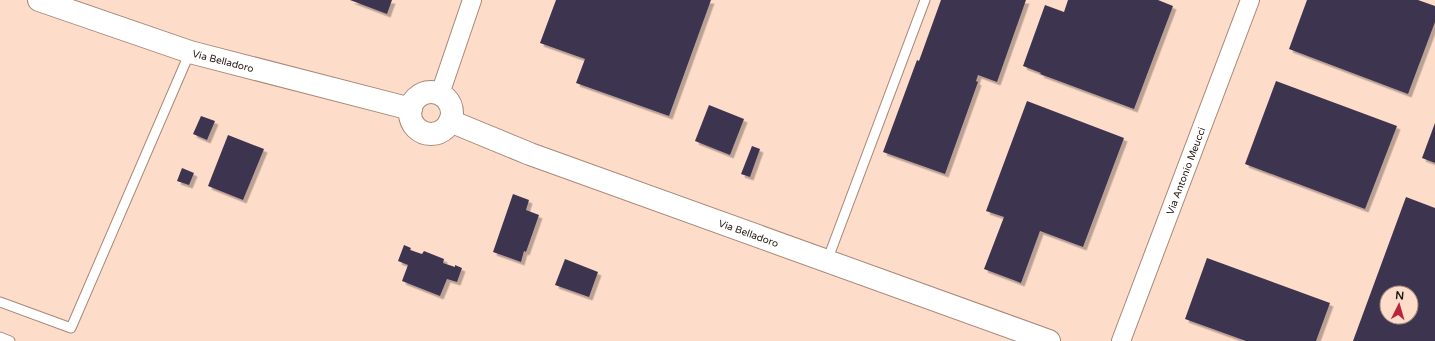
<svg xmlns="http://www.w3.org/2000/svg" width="1435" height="341" viewBox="0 0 1435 341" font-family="'Varela Round',sans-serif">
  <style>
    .building { fill: #3e344f; fill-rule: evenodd; filter: url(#shadow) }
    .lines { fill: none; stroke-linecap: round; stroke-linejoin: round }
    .service-casing { stroke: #a78878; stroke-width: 11 }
    .minor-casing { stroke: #a78878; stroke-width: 20 }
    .secondary-casing { stroke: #a78878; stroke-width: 24 }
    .service { stroke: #fff; stroke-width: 9 }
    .minor { stroke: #fff; stroke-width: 18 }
    .secondary { stroke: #fff; stroke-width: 22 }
    .labels { text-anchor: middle; stroke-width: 4; stroke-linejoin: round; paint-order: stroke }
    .street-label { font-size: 10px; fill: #241812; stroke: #fedcca }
  </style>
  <defs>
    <filter id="shadow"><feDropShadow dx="3.5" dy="3.5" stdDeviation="0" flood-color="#0004"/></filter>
  </defs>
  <rect width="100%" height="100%" fill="#fedcca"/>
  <g class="building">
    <path d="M 350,0 L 392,0 L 387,14 Z"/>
    <path d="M 556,0 L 711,0 L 669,116 L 576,83 L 585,59 L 540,43 Z"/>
    <path d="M 941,0 L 1026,0 L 997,82 L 978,75 L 976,81 L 978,82 L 945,174 L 883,152 L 917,60 L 919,61 Z"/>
    <path d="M 1068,0 L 1158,0 L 1173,6 L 1134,109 L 1040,74 L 1041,73 L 1023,66 L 1045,5 L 1064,12 Z"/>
    <path d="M 1307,0 L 1418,0 L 1435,6 L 1435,22 L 1408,94 L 1289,49 Z"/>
    <path d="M 1276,81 L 1397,126 L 1365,209 L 1245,164 Z"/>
    <path d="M 1027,101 L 1124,138 L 1083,247 L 1040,231 L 1021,283 L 984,269 L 1004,217 L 986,211 Z"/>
    <path d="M 709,105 L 744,119 L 730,155 L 695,141 Z"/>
    <path d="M 201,116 L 215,121 L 207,140 L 193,134 Z"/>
    <path d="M 1435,123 L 1435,163 L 1422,158 Z"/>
    <path d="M 228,135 L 264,149 L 243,200 L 208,186 Z"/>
    <path d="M 752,146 L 760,149 L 750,177 L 741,174 Z"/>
    <path d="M 182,168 L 194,173 L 189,185 L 177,181 Z"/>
    <path d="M 513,194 L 529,200 L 526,210 L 539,215 L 526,252 L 524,251 L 521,262 L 493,252 Z"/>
    <path d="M 1406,197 L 1435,208 L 1435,341 L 1353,341 ZM 1387,293 L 1411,293 L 1411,317 L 1387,317 Z"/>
    <path d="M 404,245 L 411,248 L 410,250 L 422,254 L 424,251 L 444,259 L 443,263 L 455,267 L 455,265 L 462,268 L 457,282 L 447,279 L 440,296 L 402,281 L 408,265 L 398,261 Z"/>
    <path d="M 1207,258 L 1330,303 L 1316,341 L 1246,341 L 1185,319 Z"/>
    <path d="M 565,259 L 598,272 L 589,297 L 555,285 Z"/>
  </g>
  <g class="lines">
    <defs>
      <g id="service">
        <path d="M 827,261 L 925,0"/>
        <path d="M 0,302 L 71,328 L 190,52"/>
        <path d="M 0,337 L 10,341"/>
      </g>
      <g id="minor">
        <path d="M 440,94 L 472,0"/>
        <path id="s1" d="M 1121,341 L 1250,0"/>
      </g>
      <g id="secondary">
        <path id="s2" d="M 39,0 L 190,52 L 411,109"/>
        <circle cx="431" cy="113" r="21"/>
        <path id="s3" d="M 450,121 L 530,154 L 1049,341"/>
      </g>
    </defs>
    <use href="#service" class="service-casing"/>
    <use href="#minor" class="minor-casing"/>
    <use href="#secondary" class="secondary-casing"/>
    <use href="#service" class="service"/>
    <use href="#minor" class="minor"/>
    <use href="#secondary" class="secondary"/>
  </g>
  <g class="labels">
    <g class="street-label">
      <text dy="4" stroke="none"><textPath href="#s2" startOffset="194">Via Belladoro</textPath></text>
      <text dy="4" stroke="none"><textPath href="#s1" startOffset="182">Via Antonio Meucci</textPath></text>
      <text dy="4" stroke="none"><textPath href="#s3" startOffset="319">Via Belladoro</textPath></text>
    </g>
  </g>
  <g transform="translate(1399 305) rotate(5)"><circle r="19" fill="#fedcca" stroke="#a78e80"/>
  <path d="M0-3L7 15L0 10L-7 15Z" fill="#b7263e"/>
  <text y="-6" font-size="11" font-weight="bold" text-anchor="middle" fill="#241812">N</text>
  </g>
</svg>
